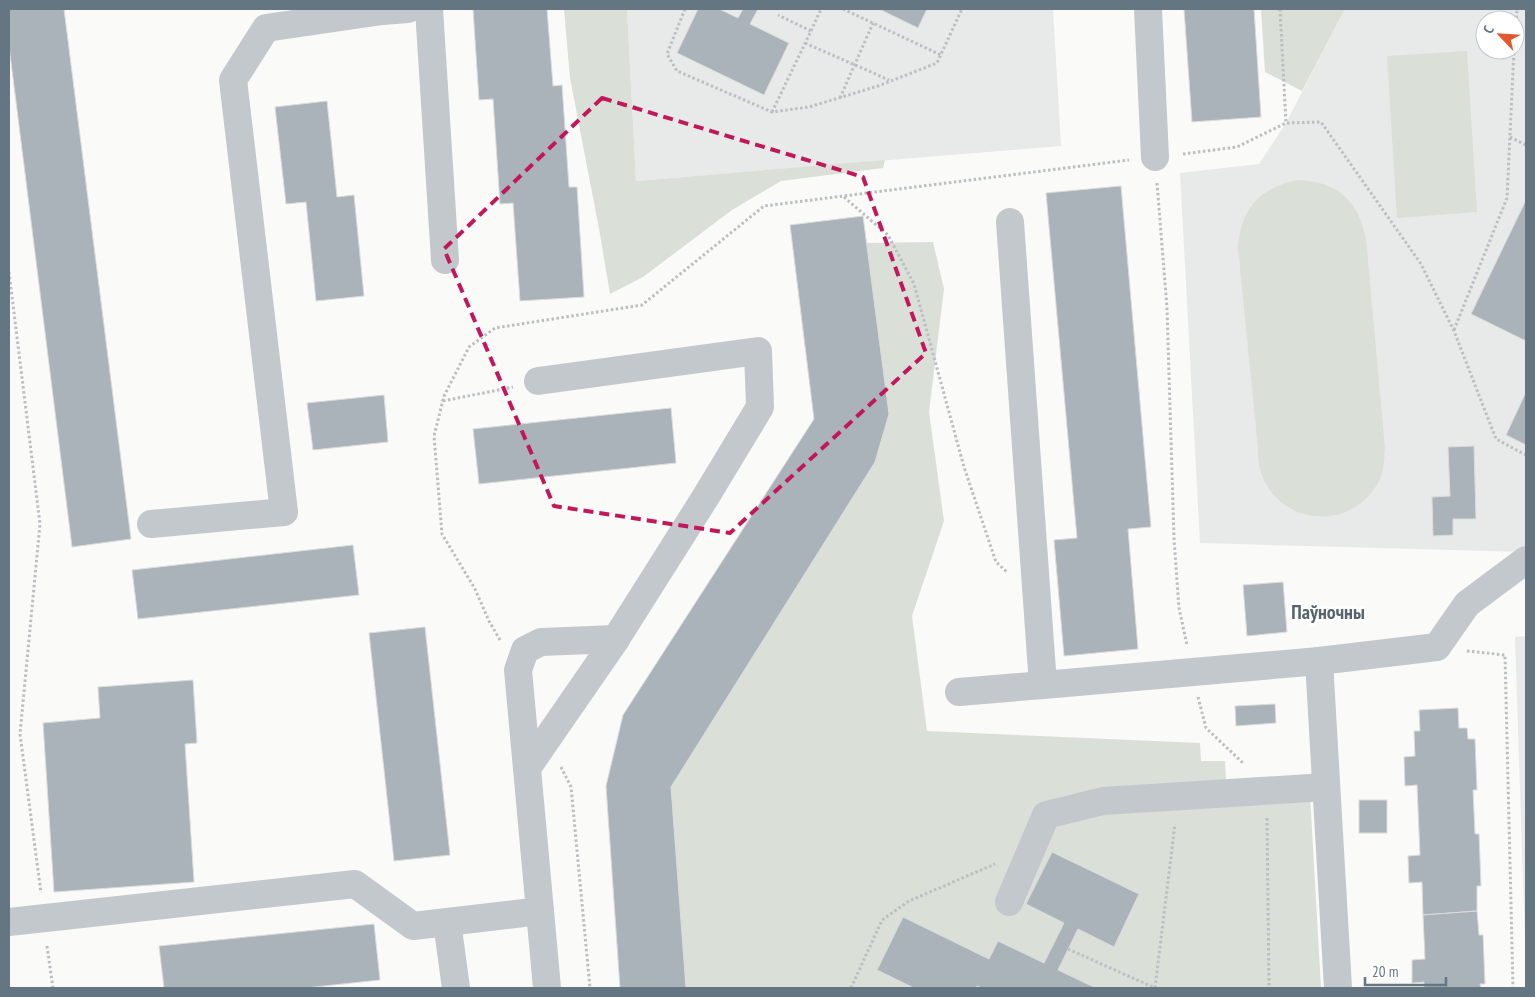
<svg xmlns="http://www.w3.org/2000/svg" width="1535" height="997" viewBox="0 0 1535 997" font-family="'PT Sans Narrow',sans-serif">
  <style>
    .built { fill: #e8e9e9; fill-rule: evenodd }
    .green { fill: #dadfd7 }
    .building { fill: #aab3b9; stroke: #dcdcda }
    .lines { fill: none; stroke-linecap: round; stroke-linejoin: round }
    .path { stroke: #bbbfc2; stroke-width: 3; stroke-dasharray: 2.5 2.5; stroke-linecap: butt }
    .minor { stroke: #c3c8cc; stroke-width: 28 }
    .marked { fill: none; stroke: #c2185b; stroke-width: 4; stroke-dasharray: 10 6; stroke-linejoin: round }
    .labels { text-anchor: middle; stroke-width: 5; stroke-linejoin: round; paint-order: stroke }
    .district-label { font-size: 20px; font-weight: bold; fill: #57646e; stroke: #fff }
  </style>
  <rect width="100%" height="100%" fill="#fafaf8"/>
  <g class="built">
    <path d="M 627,9 L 1053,9 L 1061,146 L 636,181 Z"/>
    <path d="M 1345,9 L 1526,9 L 1526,552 L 1200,543 L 1180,173 L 1259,164 L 1286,123 ZM 1485,20 L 1515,20 L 1515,50 L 1485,50 Z"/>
    <path d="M 1526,636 L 1526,972 L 1515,637 Z"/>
  </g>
  <g class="green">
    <path d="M 564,9 L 627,9 L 636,181 L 885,160 L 883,168 L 781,181 L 732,210 L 643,277 L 610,294 L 600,234 L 570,78 Z"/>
    <path d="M 1261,9 L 1345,9 L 1302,91 L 1265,72 Z"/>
    <path d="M 1467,51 L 1477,212 L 1397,218 L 1387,56 Z"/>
    <path d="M 1298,180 C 1338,182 1358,200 1366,239 L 1385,449 C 1384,460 1384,472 1378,483 C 1343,543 1255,517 1258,448 L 1238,248 C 1241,208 1259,188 1298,180 Z"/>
    <path d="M 933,242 L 944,289 L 929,412 L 944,521 L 912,616 L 927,731 L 1200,743 L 1201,761 L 1225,761 L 1226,781 L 1309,777 L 1321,988 L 686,988 L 671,787 L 875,462 L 866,243 Z"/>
  </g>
  <g class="building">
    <path d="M 9,9 L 64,9 L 131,539 L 72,547 L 9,46 Z"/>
    <path d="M 473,9 L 547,9 L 553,86 L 562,85 L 569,187 L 577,187 L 584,297 L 520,301 L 513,203 L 500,204 L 493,99 L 479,100 Z"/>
    <path d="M 698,9 L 719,9 L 738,18 L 743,9 L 758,9 L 750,24 L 789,43 L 764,95 L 677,53 Z"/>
    <path d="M 879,9 L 927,9 L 918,28 Z"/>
    <path d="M 1184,9 L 1254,9 L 1261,117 L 1192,122 Z"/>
    <path d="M 327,101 L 337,197 L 354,195 L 364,296 L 316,301 L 306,202 L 286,204 L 275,107 Z"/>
    <path d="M 1121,186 L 1151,527 L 1128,529 L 1138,649 L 1064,656 L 1054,540 L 1077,538 L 1046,193 Z"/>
    <path d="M 1526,200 L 1526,341 L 1471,314 Z"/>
    <path d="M 863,216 L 889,414 L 875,462 L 671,787 L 686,988 L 620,988 L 606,786 L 623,715 L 814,419 L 790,225 Z"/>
    <path d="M 1526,392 L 1526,445 L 1506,435 Z"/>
    <path d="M 384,395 L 388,442 L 313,450 L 307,403 Z"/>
    <path d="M 671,408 L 676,463 L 479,484 L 473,429 Z"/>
    <path d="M 1474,446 L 1476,519 L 1453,519 L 1453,535 L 1433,536 L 1432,497 L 1450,496 L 1448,447 Z"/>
    <path d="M 353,545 L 359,595 L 138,619 L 132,570 Z"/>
    <path d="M 1283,582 L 1287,632 L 1247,636 L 1243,585 Z"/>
    <path d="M 425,627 L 450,855 L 394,861 L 369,633 Z"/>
    <path d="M 193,680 L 197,743 L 185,744 L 194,882 L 54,892 L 43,723 L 100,718 L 98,687 Z"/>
    <path d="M 1275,704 L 1276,723 L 1236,726 L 1235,706 Z"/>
    <path d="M 1458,708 L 1459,728 L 1467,728 L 1468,739 L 1475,739 L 1477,790 L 1473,790 L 1475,834 L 1479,834 L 1481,886 L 1477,886 L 1477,911 L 1423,915 L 1422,882 L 1409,883 L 1408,856 L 1420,855 L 1417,785 L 1405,786 L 1404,757 L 1415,756 L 1414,731 L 1420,731 L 1419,710 Z"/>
    <rect x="1359" y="800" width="28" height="33"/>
    <path d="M 1052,852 L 1139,894 L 1114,947 L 1078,929 L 1058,970 L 1096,988 L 982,988 L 977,986 L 976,988 L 914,988 L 877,970 L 903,917 L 989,959 L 998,941 L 1044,963 L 1064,923 L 1026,904 Z"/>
    <path d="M 1477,911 L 1479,935 L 1483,935 L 1485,984 L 1480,984 L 1481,988 L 1424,988 L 1424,982 L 1412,983 L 1412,960 L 1425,959 L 1423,915 Z"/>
    <path d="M 374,924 L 380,980 L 305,988 L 164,988 L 159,946 Z"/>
  </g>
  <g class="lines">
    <g class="path">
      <path d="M 685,9 L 667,54 L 677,71 L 772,112 L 809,107 L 878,86 L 937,63 L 962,9"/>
      <path d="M 843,9 L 941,55"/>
      <path d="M 1280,9 L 1286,123"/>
      <path d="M 811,31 L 821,9"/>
      <path d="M 1515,38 L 1517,9"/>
      <path d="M 805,43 L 889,80"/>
      <path d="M 840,98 L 873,23"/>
      <path d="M 772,112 L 811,31 L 778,15"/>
      <path d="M 1510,137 L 1526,145"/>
      <path d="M 1183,154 L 1237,147 L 1286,123 L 1321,122 L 1421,264 L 1454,331 L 1496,439 L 1526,455"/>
      <path d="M 1157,183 L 1167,308 L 1174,539 L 1179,608 L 1187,645"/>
      <path d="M 844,197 L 888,235 L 914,284 L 964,467 L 996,562 L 1007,572"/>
      <path d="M 9,272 L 40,524 L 20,734 L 41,893"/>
      <path d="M 1454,330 L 1507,198 L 1514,50"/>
      <path d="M 443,401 L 513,387"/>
      <path d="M 500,640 L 489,621 L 475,589 L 442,534 L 434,436 L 444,396 L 469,347 L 495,328 L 642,305 L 764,206 L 1129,160"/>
      <path d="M 1467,651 L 1505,655 L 1513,988"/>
      <path d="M 1198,697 L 1206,728 L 1244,764"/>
      <path d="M 561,767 L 571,787 L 590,988"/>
      <path d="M 1267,818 L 1269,988"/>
      <path d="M 47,946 L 53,988"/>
      <path d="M 1068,949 L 1155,988"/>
      <path d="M 851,988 L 882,920 L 909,901 L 995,864"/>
      <path d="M 1155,988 L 1175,824"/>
    </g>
    <g class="minor">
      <path d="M 383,9 L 382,11 L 408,9"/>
      <path d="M 429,9 L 445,260"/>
      <path d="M 1148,9 L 1155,157"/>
      <path d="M 1010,222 L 1043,685 L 1319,661 L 1338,988"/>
      <path d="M 151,524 L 284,512 L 233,80 L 266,28 L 382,11 L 381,9"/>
      <path d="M 1319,661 L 1437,647 L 1467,604 L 1526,560"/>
      <path d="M 959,692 L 1043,685"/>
      <path d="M 527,768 L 614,642 L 705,498 L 760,407 L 758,351 L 538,381"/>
      <path d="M 1009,902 L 1046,815 L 1103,801 L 1326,787"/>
      <path d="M 9,922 L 355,884 L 413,926 L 540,911"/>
      <path d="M 447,922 L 456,988"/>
      <path d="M 547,988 L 518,670 L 525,650 L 541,642 L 616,639"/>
    </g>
  </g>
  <path class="marked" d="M 602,98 L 863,177 L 926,353 L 730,533 L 554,506 L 444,249 Z"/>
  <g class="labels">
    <g class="district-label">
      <text x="1328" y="619">Паўночны</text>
    </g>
  </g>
  <rect width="1535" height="997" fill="none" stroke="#657683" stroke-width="20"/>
  <g transform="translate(1500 35) rotate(295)"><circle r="24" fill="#ffffff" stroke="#c1c8cd"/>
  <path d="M0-4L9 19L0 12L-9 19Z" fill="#e4572e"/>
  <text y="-8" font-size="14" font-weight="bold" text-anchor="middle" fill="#657683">С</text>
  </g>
  <path d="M1365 977v8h81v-8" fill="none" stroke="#657683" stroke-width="2.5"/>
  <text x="1372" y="977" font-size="15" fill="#657683" stroke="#ffffff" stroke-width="4" paint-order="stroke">20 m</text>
</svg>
